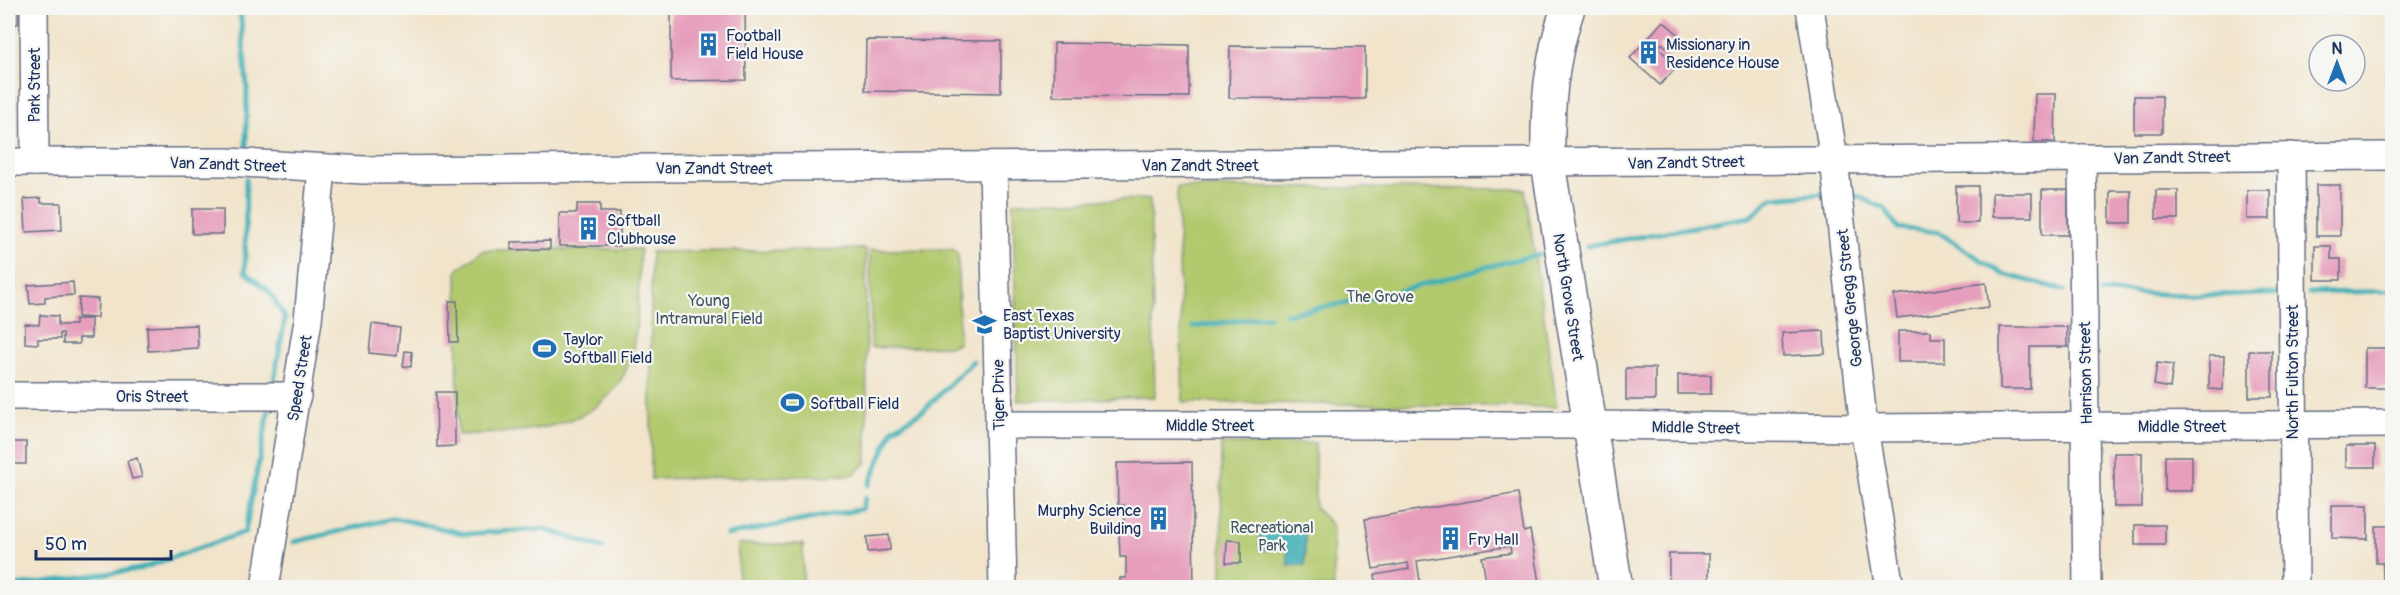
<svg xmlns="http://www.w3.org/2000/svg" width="2400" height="595" viewBox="0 0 2400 595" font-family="Pangolin,sans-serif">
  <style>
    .green { fill: #b2c96e; stroke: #667c66; stroke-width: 1.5 }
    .water { fill: #3daeb5; stroke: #2c6e8a; stroke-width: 1.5 }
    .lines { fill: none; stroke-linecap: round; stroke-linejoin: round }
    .stream { stroke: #3daeb5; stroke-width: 5 }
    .building { fill: #e69ebc }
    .minor-casing { stroke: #666e84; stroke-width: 30 }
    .major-casing { stroke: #666e84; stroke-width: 36 }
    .minor { stroke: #fff; stroke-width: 27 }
    .major { stroke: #fff; stroke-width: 33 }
    .labels { text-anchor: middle; stroke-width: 4.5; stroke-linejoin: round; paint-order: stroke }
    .poi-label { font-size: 16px; fill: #1b2f5e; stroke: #f6f6f2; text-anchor: start }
    .street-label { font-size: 16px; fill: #1b2f5e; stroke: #f6f6f2 }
    .park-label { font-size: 16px; fill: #415662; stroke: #f6f6f2 }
  </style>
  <rect width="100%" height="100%" fill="#f6f6f2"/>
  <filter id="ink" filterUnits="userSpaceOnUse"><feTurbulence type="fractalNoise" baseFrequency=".0167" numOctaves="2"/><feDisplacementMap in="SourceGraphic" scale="12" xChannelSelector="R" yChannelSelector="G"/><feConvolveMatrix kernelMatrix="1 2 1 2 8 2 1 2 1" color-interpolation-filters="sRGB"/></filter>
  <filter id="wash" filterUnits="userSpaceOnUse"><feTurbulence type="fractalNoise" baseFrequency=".008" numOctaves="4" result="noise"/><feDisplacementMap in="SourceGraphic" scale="24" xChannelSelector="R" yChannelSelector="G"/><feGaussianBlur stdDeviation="1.35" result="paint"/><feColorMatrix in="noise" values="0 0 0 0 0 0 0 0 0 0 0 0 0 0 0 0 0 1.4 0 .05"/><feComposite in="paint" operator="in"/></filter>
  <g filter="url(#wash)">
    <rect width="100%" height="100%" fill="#f1e4cb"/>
    <g class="green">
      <path d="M 1177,187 L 1525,189 L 1557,407 L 1183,402 Z"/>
      <path d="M 1150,199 L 1155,397 L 1018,401 L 1013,202 Z"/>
      <path d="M 640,249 C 638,287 641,337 625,372 C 596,434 515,432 458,435 L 457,270 L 482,250 Z"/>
      <path d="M 866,249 L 867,462 L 853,475 L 651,479 L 651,252 Z"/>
      <path d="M 953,249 L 958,254 L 959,342 L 952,346 L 871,348 L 870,250 Z"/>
      <path d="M 1315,443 L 1315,508 L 1333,526 L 1334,587 L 1222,587 L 1221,444 Z"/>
      <rect x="738" y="544" width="65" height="39"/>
    </g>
    <path class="water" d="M 1305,530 L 1305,565 L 1288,565 L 1287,549 L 1260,550 L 1260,531 Z"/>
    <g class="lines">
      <g class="stream">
        <path d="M 240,8 L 247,87 L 246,147"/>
        <path d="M 246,179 L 245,272 L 269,291 L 285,318 L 274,381"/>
        <path d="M 1850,193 L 1884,208 L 1898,228 L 1938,232 L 2003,274 L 2064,290"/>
        <path d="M 1587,246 L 1750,217 L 1772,198 L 1823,194"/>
        <path d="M 2102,292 L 2191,295 L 2275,294"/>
        <path d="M 2309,293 L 2392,291"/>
        <path d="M 1286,314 C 1326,307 1365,300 1404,290 C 1449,278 1494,263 1539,255"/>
        <path d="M 1193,327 L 1269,316"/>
        <path d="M 869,485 L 893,429 L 924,410 L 973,361"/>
        <path d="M 727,535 L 862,509 L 865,498"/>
        <path d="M 294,542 L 395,518 L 466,534 L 544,529 L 603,548"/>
        <path d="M 8,587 L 140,569 L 245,532 L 269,410"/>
      </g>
    </g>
    <g id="blocks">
      <g class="building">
        <path d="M 671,8 L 745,8 L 746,80 L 671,81 Z"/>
        <rect x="8" y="10" width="10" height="14"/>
        <path d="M 1663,21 L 1679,35 L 1667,48 L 1662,43 L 1658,48 L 1678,66 L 1660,85 L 1630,58 Z"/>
        <path d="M 866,40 L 1001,41 L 1001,93 L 865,91 Z"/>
        <path d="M 1054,43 L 1189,45 L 1189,97 L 1053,96 Z"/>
        <path d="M 1230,46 L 1365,47 L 1365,99 L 1229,98 Z"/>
        <path d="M 2035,94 L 2056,94 L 2055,142 L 2034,142 Z"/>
        <rect x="2134" y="96" width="28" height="37"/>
        <rect x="2316" y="185" width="24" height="51"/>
        <rect x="1956" y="186" width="22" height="37"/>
        <rect x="2042" y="190" width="26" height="45"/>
        <rect x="2156" y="190" width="22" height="29"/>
        <rect x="2247" y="190" width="23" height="29"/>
        <rect x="2110" y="191" width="21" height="32"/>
        <rect x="1992" y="193" width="40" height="24"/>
        <path d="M 41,198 L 41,203 L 61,203 L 62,230 L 26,232 L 24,199 Z"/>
        <path d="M 577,204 L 600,204 L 600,212 L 620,212 L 620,246 L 559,246 L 559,213 L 577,213 Z"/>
        <rect x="192" y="209" width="31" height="25"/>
        <path d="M 550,241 L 550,249 L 511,250 L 511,242 Z"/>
        <path d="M 2315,246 L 2331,246 L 2331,259 L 2341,259 L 2341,280 L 2315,280 Z"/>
        <path d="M 73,282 L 74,295 L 45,297 L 45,303 L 30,304 L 28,285 Z"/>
        <path d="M 1986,283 L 1989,307 L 1897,318 L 1894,295 Z"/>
        <path d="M 79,298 L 98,299 L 97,318 L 78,317 Z"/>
        <path d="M 449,301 L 457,301 L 458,342 L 450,342 Z"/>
        <path d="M 40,315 L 58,316 L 58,325 L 75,325 L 75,319 L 91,319 L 91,338 L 79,338 L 79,344 L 63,344 L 63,333 L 60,333 L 60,339 L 38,339 L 38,344 L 25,343 L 25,324 L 39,325 Z"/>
        <path d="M 372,324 L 400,328 L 397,356 L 369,353 Z"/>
        <path d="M 197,325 L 198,348 L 148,351 L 147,327 Z"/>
        <path d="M 2000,327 L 2067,327 L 2067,347 L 2030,347 L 2030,389 L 2000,389 Z"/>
        <path d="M 1824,331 L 1825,354 L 1783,356 L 1782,333 Z"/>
        <path d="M 1898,331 L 1931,331 L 1931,338 L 1945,338 L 1945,362 L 1898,362 Z"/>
        <rect x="2365" y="348" width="26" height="40"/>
        <path d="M 405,351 L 412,352 L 411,367 L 403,366 Z"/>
        <rect x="2249" y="351" width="23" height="46"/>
        <path d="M 2209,356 L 2224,356 L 2223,390 L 2209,389 Z"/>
        <path d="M 2157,363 L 2173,365 L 2170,388 L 2154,385 Z"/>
        <rect x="1626" y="368" width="29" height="32"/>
        <rect x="1678" y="375" width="33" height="19"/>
        <path d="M 436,392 L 455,392 L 455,446 L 437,447 Z"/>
        <rect x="8" y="442" width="18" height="22"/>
        <rect x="2346" y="446" width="29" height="21"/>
        <rect x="2114" y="453" width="28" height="54"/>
        <rect x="2165" y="456" width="27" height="35"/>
        <path d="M 137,458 L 142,477 L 132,479 L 127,461 Z"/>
        <path d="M 1192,462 L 1194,588 L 1120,588 L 1120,578 L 1126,578 L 1126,557 L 1120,557 L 1119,533 L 1124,533 L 1124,505 L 1118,505 L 1117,463 Z"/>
        <path d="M 1518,493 L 1524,532 L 1530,530 L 1540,588 L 1487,588 L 1482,557 L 1511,553 L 1510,546 L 1417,561 L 1421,588 L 1377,588 L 1375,575 L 1409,569 L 1408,563 L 1373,569 L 1365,519 Z"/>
        <path d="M 2332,505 L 2368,505 L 2368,539 L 2332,538 Z"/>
        <rect x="2135" y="525" width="30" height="20"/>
        <path d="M 2376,526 L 2392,526 L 2392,587 L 2383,587 L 2383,563 L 2376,563 Z"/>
        <path d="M 889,535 L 890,550 L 868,552 L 867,537 Z"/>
        <path d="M 1227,540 L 1241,541 L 1241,563 L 1226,563 Z"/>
        <rect x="1669" y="554" width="40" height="34"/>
      </g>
    </g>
  </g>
  <g filter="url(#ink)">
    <use href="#blocks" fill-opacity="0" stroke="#666e84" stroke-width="1.5"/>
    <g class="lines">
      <defs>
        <g id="minor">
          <path d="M 34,8 L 35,162"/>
          <path d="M 1810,8 L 1834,160 L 1864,428 L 1890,588"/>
          <path d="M 2291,156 L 2295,588"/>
          <path d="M 2082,158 L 2087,588"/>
          <path d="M 8,162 L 227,162 L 364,170 L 2392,156"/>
          <path d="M 993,166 L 1003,588"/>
          <path d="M 8,396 L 297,396"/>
          <path d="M 999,425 L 1590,425 L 1864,428 L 2392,424"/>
          <path d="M 265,588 L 308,320 L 322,168"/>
        </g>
        <path id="major" d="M 1568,8 C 1550,61 1547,107 1548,163 L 1616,588"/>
      </defs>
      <use href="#minor" class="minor-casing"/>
      <use href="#major" class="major-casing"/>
      <use href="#minor" class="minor"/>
      <use href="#major" class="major"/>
    </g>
  </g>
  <defs>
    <symbol id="building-bare" viewBox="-9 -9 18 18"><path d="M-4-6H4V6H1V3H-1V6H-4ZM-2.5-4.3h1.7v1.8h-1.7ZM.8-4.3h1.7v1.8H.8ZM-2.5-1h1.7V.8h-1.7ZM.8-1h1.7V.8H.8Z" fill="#1f6fb2" stroke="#f6f6f2" stroke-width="2.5" paint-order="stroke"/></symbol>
    <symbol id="university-bare" viewBox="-9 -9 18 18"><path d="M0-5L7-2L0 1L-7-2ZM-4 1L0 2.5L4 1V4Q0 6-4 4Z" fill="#1f6fb2" stroke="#f6f6f2" stroke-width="2.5" paint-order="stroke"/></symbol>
    <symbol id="stadium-bare" viewBox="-9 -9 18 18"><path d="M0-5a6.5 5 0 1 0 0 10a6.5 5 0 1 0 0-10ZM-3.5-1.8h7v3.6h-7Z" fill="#1f6fb2" stroke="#f6f6f2" stroke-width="2.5" paint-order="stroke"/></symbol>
  </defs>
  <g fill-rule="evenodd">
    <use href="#building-bare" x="692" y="28" width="33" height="33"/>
    <use href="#building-bare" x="1632" y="36" width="33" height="33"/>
    <use href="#building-bare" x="572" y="212" width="33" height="33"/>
    <use href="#university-bare" x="968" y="308" width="33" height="33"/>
    <use href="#stadium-bare" x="528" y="332" width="33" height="33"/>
    <use href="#stadium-bare" x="776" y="386" width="33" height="33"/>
    <use href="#building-bare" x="1142" y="502" width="33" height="33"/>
    <use href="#building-bare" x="1434" y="522" width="33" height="33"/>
  </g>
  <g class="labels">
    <g class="poi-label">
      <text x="726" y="41">Football<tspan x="726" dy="18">Field House</tspan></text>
      <text x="1666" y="50">Missionary in<tspan x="1666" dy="18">Residence House</tspan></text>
      <text x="607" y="226">Softball<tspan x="607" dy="18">Clubhouse</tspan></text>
      <text x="1003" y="321">East Texas<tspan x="1003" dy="18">Baptist University</tspan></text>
      <text x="563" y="345">Taylor<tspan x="563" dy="18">Softball Field</tspan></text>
      <text x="810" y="409">Softball Field</text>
      <text x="1141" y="516" text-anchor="end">Murphy Science<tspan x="1141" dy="18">Building</tspan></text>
      <text x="1468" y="545">Fry Hall</text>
    </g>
    <g class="street-label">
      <text transform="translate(34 85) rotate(-90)" y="6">Park Street</text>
      <text transform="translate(2172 157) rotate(-1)" y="6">Van Zandt Street</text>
      <text transform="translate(1686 162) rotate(-1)" y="6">Van Zandt Street</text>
      <text transform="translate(228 164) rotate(2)" y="6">Van Zandt Street</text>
      <text x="1200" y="171">Van Zandt Street</text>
      <text x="714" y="174">Van Zandt Street</text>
      <text transform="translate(1569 297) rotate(81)" y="6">North Grove Street</text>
      <text transform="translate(1849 298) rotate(-96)" y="6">George Gregg Street</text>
      <text transform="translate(2292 372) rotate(-90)" y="6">North Fulton Street</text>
      <text transform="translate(2085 373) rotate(-91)" y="6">Harrison Street</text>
      <text transform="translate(299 378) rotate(-81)" y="6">Speed Street</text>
      <text transform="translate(998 395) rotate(-91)" y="6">Tiger Drive</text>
      <text x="152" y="402">Oris Street</text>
      <text x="1210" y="431">Middle Street</text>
      <text x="2182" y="432">Middle Street</text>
      <text transform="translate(1696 427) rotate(1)" y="6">Middle Street</text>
    </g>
    <g class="park-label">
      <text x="1380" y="302">The Grove</text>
      <text x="709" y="306">Young<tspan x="709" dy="18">Intramural Field</tspan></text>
      <text x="1272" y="533">Recreational<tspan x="1272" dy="18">Park</tspan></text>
    </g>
  </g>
  <rect width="2400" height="595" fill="none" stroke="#f6f6f2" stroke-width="30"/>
  <g transform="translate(2337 63)"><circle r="28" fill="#f6f6f2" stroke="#9ea6b7" stroke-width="1.5"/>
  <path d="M0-4.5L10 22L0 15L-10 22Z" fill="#1f6fb2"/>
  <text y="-9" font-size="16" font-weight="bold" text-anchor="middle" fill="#1b2f5e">N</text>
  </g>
  <path d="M36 550v9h135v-9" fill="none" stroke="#1b2f5e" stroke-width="3"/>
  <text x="45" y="550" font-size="18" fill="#1b2f5e" stroke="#f6f6f2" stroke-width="4.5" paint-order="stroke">50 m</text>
</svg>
